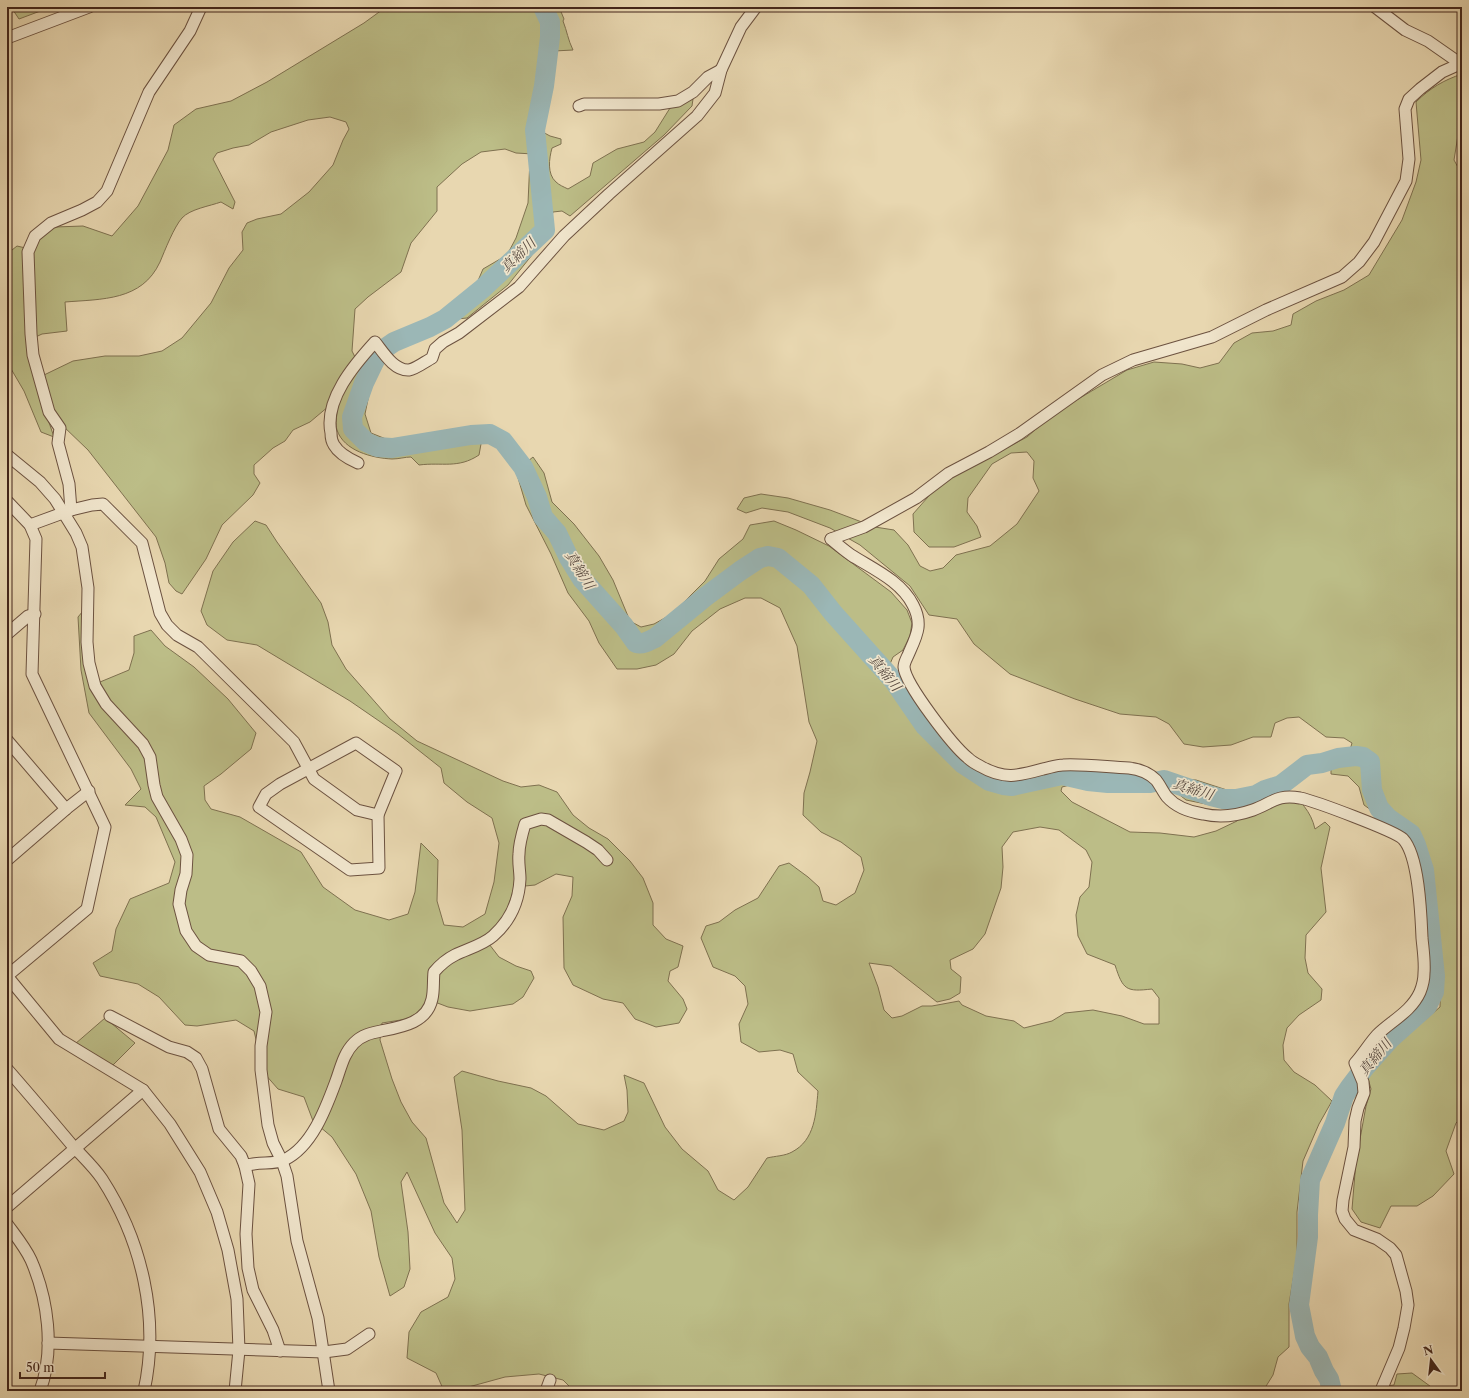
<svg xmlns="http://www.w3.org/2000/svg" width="1469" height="1398" viewBox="0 0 1469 1398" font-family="'Libre Caslon Text','Noto Serif JP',serif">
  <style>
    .green { fill: #bcbd87; stroke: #7f7150; fill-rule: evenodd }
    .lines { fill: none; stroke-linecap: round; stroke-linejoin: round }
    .river { stroke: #9bb7b6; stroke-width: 20 }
    .minor-casing { stroke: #6c5240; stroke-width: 13 }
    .minor { stroke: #f0e5cc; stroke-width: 11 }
    .labels { text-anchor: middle; stroke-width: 3.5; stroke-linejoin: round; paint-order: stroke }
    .water-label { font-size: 14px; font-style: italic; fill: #584a41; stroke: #f0e5cc }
  </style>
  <rect width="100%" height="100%" fill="#e8d7b0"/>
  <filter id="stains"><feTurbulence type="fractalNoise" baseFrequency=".005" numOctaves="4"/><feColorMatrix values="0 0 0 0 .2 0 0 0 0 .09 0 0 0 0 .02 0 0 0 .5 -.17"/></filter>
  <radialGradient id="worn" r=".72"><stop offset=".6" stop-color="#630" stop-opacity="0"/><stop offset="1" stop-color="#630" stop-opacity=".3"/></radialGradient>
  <g class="green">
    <path d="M 11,7 L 51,7 L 19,19 Z"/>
    <path d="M 386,7 L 559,7 L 564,19 L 563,21 C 567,31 568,40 573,50 L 554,51 L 541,83 L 539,130 L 550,136 L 561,139 L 561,144 L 552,148 C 549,159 547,174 556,182 C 559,185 564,187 568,189 L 590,176 L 593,163 L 617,149 L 644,142 L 655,132 L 670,108 L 693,99 L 692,106 L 664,135 L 570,216 L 562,211 L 553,212 L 548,229 L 532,255 L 508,285 L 467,318 L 457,319 L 453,309 L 477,283 L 483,269 L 507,255 L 516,238 L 528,203 L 530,159 L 533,154 L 516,153 L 505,149 L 481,152 L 462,164 L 437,187 L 437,211 L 411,243 L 401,272 L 368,297 L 355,309 L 352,351 L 361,369 L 374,370 L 365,414 L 371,433 L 391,441 L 439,442 L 480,439 L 481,444 L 479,455 C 458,469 442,462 419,465 L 411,457 C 405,457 399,459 392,459 C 372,458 344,451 337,430 C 335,424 337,416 337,411 L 329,406 L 310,422 L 293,430 L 285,441 L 273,448 L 254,465 L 254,474 L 260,483 L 253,495 L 222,525 L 206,559 L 182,594 L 176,591 L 169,583 L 165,563 L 156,537 L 88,450 L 62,425 L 52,407 L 44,375 L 73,361 L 105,356 L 139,356 L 162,351 L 182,338 L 211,303 L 229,268 L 243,250 L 242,232 L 247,223 L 257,219 L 281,214 L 309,192 L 333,165 L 343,140 L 349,129 L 346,122 L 330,117 L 308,120 L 271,132 L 249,145 L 233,148 L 217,153 L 213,159 L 235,202 L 233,209 L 221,202 C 210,206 190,209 182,218 C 174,227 165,250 160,262 C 142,301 102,299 65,302 L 67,331 L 42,334 L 27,341 L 41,399 L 54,437 L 41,432 L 24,391 L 7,362 L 7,254 L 17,246 L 34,250 L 37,237 L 55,227 L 83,226 L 112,236 L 138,206 L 168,150 L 174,125 L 196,109 L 231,101 L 267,82 L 364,23 Z"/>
    <path d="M 1462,74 L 1462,122 L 1459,129 L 1454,160 L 1460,171 L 1462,171 L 1462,1117 L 1456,1123 L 1446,1151 L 1454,1174 L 1433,1196 L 1417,1206 L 1391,1206 L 1380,1228 L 1361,1222 L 1352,1209 L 1356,1161 L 1366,1106 L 1371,1089 L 1367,1075 L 1382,1057 L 1440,1007 L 1441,974 L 1436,900 L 1428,859 L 1421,839 L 1403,820 L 1378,815 L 1364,805 L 1359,787 L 1348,776 L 1331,774 L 1331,765 L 1347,760 L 1352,743 L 1344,738 L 1326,737 L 1299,717 L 1287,718 L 1275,723 L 1271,737 L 1253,737 L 1231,745 L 1203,747 L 1184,744 L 1169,724 L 1156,717 L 1120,714 L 1075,699 L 1010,674 L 974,644 L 957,619 L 929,615 L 910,586 L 860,545 L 830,528 L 788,512 L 762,508 L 746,513 L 737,509 L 744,498 L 761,494 L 788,498 L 830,510 L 875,527 L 894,530 L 908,545 L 920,566 L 930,571 L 943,568 L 956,555 L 990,546 L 1017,524 L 1039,491 L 1033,478 L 1034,461 L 1027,452 L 1011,453 L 992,464 L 968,498 L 967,512 L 977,526 L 981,537 L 954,547 L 929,547 L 914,532 L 913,514 L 935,489 L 954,476 L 1027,437 L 1053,414 L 1127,370 L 1154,362 L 1182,364 L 1200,368 L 1219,363 L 1234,343 L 1252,333 L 1273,331 L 1291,325 L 1293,314 L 1316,301 L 1344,290 L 1369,275 L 1402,220 L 1416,182 L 1421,160 L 1416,102 C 1430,88 1444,80 1462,74 Z"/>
    <path d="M 533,457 L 544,473 L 552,502 L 574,524 L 599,556 L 613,580 L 630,621 L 641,627 L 654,624 L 672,614 L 705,581 L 719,559 L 743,539 L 750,525 L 774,521 L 796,530 L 829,546 L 891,592 L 907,610 L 912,623 L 910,636 L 903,650 L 893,657 L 890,664 L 895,676 L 938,733 L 959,767 L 977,780 L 993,789 L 1014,792 L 1037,789 L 1055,779 L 1067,769 L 1085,769 L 1148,777 L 1155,790 C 1142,790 1128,791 1114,790 C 1096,787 1080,781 1062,787 L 1061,791 L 1072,802 L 1130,832 L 1160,833 L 1194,837 L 1216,831 L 1237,821 L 1238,808 L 1216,806 L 1186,800 L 1171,788 L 1173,779 L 1196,780 L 1230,791 L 1259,787 L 1287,788 C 1300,801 1311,811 1315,829 L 1325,822 L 1330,827 L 1321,868 L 1326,912 L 1306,935 L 1305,958 L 1308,973 L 1322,989 L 1321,1000 L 1299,1015 L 1287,1028 L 1283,1045 L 1284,1060 L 1294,1072 L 1315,1085 L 1332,1101 L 1319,1124 L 1303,1161 L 1297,1212 L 1297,1256 L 1289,1304 L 1289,1347 L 1278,1357 L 1273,1375 L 1263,1391 L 574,1391 L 563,1380 L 539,1374 L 505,1377 L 454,1391 L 444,1391 L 436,1373 L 407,1358 L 409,1332 L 421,1312 L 448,1297 L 455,1279 L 452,1258 L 435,1233 L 407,1172 L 401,1182 L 408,1232 L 410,1269 L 404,1287 L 390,1296 L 379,1257 L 371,1211 L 356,1174 L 332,1137 L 313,1121 L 304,1097 L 278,1089 L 264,1073 L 254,1031 L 236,1020 L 197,1026 L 185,1025 L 159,997 L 138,984 L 100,976 L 93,963 L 112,951 L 116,929 L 130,899 L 169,883 L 175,862 L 156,817 L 145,807 L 125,805 L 141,789 L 131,769 L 89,713 L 81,670 L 78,617 L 83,611 L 87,670 L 100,682 L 129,670 L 134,653 L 134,636 L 151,630 L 165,646 L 194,667 L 228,699 L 256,733 L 251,749 L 221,774 L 204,786 L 205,800 L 211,809 L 240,817 L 301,852 L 323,887 L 355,910 L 389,920 L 408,914 L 415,892 L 421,843 L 438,860 L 437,901 L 444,925 L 463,927 L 485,914 L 494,882 L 499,843 L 492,818 L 467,802 L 444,783 L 441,768 L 398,734 L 350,701 L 257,645 L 227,640 L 207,625 L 201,611 L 213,571 L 233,542 L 255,521 L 266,525 L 277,542 L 321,603 L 328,622 L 332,645 L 346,669 L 390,719 L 417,741 L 503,781 L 521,787 L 539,785 L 557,792 L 573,815 L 589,828 L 608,839 L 630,861 L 643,878 L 653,903 L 653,925 L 666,939 L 683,946 L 678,967 L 670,971 L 668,981 L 683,999 L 687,1009 L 679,1023 L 656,1027 L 635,1019 L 623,1003 L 603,999 L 573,985 L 564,968 L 563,917 L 572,896 L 573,877 L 556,874 L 535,885 L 515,887 L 510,901 L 506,916 L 489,944 L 499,957 L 516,966 L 531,971 L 534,978 L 523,997 L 513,1004 L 470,1011 L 448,1007 L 427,999 L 422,1010 L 407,1019 L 382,1023 L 380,1040 L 392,1079 L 401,1102 L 412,1122 L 426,1138 L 444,1203 L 457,1223 L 465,1210 L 462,1130 L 454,1077 L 462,1071 L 498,1081 L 531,1088 L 546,1096 L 578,1124 L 604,1130 L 624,1121 L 628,1112 L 627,1090 L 624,1075 L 644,1083 L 665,1127 L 682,1149 L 708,1171 L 718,1190 L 734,1200 L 748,1187 L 767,1158 C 775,1156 785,1156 792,1152 C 815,1140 816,1114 818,1091 L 798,1072 L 793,1054 L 780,1050 L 759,1052 L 741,1042 L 739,1024 L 748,1004 L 745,986 L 735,976 L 713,967 L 701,938 L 706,926 L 719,922 L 735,910 L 758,898 L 779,866 L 789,863 L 808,877 L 819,887 L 823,901 L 836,905 L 855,893 L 864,870 L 861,857 L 841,842 L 821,832 L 803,815 L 804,793 L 810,772 L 817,741 L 809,722 L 797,646 L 780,608 L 761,598 L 745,598 L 720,609 L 692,631 L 674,654 L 656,665 L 637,669 L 617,669 L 599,643 L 589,621 L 568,593 L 551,554 L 526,505 L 516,471 ZM 1040,827 L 1059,830 L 1086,850 L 1092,862 L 1089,887 L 1080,897 L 1076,915 L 1078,936 L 1087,954 L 1115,965 C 1123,990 1126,992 1152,989 L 1159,998 L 1159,1024 L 1144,1024 L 1122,1016 L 1093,1010 L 1065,1013 L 1052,1021 L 1024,1028 L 1014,1021 L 986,1016 L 962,1005 L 959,1001 L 932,1006 L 922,1006 L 902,1016 L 892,1018 L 884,1010 L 878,987 L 869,963 L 891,966 L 937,1002 L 950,999 L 960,993 L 961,977 L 951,969 L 950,960 L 973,949 L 985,934 L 1001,888 L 1003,867 L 1002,847 L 1013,832 Z"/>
    <path d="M 105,1018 L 135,1043 L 112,1066 L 75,1044 Z"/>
    <path d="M 1412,1373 L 1434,1389 L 1434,1391 L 1370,1391 L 1377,1387 L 1394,1385 L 1397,1374 Z"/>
  </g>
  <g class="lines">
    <path class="river" d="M 543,7 L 550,22 L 550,37 L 544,86 L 535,130 L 545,230 L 482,289 L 445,319 L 430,327 L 394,342 L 381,351 L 377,356 L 364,383 L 352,417 L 353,429 L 366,442 L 377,447 L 392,448 L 471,435 L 490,434 L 503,441 L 523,467 L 537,497 L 543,517 L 557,533 L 569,558 L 582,579 L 624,626 L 636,643 C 643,645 649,641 655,638 L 705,597 L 740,571 L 760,558 L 768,556 L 778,558 L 811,585 L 833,613 L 894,681 L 925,726 L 963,764 L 989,781 L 1003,785 L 1012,786 L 1062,775 L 1088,781 L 1108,783 L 1150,783 L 1164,780 L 1211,796 L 1223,799 L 1236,799 L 1256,795 L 1265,790 L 1281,785 L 1307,765 L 1322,763 L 1338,758 L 1356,756 L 1363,757 L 1370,762 L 1372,790 L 1379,808 L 1388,818 L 1411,834 L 1416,845 L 1424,870 L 1435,976 L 1434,992 L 1427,1006 L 1390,1039 L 1366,1066 L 1350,1087 L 1344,1096 L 1335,1123 L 1310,1180 L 1308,1215 L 1308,1237 L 1299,1305 L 1305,1336 L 1310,1347 L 1318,1357 L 1324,1371 L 1329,1379 L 1332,1391"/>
    <defs>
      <g id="minor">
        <path d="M 1375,7 L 1405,30 L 1428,41 L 1461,64"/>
        <path d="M 7,38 L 89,7"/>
        <path d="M 579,106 L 584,104 L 659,104 L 678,101 L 693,92 L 708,77 L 721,70"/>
        <path d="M 7,455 L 40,482 L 55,499 L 76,533 L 82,547 L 88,588 L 87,642 L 89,663 L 95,686 L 106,704 L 143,744 L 150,757 L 154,785 L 157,797 L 181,839 L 187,855 L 186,874 L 181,890 L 179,904 L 186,931 L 196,946 L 209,955 L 241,961 L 251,971 L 260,986 L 266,1012 L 261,1046 L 261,1070 L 268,1125 L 273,1143 L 282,1161 L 287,1176 L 297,1241 L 318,1318 L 329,1391"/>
        <path d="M 358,463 C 349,459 339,454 334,445 C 332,442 331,437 331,433 C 324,400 354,365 375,342 C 383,352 394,371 409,370 C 416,369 426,361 432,358 L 435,349 L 443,342 L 459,333 L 519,287 L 564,236 L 609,194 L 697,116 L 715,93 L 721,70 L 741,27 L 756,7"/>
        <path d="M 7,501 L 30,525 L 36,539 L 32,674 L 105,827 L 87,909 L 7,976"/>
        <path d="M 71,510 L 92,505 L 103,504 L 142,543 L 160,613 L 167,625 L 177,635 L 198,647 L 294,742 L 314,779 L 357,810 L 378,815"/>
        <path d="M 30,525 L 71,510 L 69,484 L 58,443 L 60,428 L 49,412 L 33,355 L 31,334 L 28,252 L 35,236 L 51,223 L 82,210 L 97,202 L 107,191 L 149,92 L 190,31 L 201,7"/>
        <path d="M 831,539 C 838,545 844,550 851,555 C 873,569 901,581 913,605 C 923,624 917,635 909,653 C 907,658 904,662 904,667 C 905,684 953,746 968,758 C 971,761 976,764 980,766 C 1004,780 1018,776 1043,769 C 1049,768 1056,765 1063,765 C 1084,764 1107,767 1129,768 C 1138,769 1149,773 1156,780 C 1160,785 1163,792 1167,797 C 1176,807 1190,812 1203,814 C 1220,818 1236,816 1253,810 C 1272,803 1277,794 1300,798 C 1315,801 1395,831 1403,839 C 1419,856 1421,914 1422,938 C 1423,949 1425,961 1424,973 C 1424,979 1422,987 1420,992 C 1411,1012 1391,1021 1377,1035 C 1369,1044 1363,1054 1355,1063 L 1363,1082 L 1364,1093 L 1358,1108 L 1355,1121 L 1354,1147 L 1343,1200 L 1342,1211 L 1345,1219 L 1354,1230 L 1377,1239 L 1390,1248 L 1396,1255 L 1406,1291 L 1408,1305 L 1404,1328 L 1399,1348 L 1382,1388 L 1383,1391"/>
        <path d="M 831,539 L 864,527 L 916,498 L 949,473 L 989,452 L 1019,434 L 1102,375 L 1133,360 L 1212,337 L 1266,310 L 1342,277 L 1359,262 L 1374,242 L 1406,181 L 1409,159 L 1405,109 L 1409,99 L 1420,89 L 1442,72 L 1462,63"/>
        <path d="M 7,634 L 28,616 L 35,614"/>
        <path d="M 7,740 L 66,809"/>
        <path d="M 356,743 L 396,771 L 378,815 L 379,868 L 350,870 L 259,807 L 266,794 L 280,784 Z"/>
        <path d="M 7,860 L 66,809 L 89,791"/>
        <path d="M 7,976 L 59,1039 L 143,1090 L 170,1124 L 200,1172 L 217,1212 L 228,1250 L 237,1299 L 239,1350 L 235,1391"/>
        <path d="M 110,1016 L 169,1047 L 187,1052 L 196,1058 L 202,1069 L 219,1129 L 241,1156 L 245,1166 C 258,1161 273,1165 284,1160 C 312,1147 326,1108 336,1081 C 341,1067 344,1053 354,1043 C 362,1035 371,1033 381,1031 C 401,1027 427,1023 432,999 C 434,991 433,981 434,972 C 440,965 447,959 455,955 C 467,949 483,945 493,936 C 510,921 519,901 520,879 C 520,871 518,862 519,854 C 519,844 522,834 525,824 L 541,819 L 548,820 L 586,842 L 598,850 L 607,860"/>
        <path d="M 7,1069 C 29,1094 50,1119 72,1145 C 82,1156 94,1167 102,1179 C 142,1241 160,1318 144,1391"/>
        <path d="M 245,1166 L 249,1184 L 246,1234 L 248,1268 L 253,1290 L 273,1330 L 280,1351"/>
        <path d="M 7,1207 L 143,1090"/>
        <path d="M 7,1224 C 15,1235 25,1247 31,1260 C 48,1299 55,1350 40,1391"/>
        <path d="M 48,1343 L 324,1352 L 347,1349 L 369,1334"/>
        <path d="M 546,1391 L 550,1380"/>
      </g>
    </defs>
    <use href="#minor" class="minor-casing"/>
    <use href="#minor" class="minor"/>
  </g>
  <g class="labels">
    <g class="water-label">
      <text transform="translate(518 255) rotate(-44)" y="5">真締川</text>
      <text transform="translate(580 570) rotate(58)" y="5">真締川</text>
      <text transform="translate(885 673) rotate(51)" y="5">真締川</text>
      <text transform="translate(1193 789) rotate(17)" y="5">真締川</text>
      <text transform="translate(1375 1057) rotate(-50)" y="5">真締川</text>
    </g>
  </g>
  <rect width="1469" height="1398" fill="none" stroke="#e8d7b0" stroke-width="24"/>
  <rect x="8" y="8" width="1453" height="1382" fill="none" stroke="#42251a" stroke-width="2"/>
  <rect x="12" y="12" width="1445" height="1374" fill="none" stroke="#42251a"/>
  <g transform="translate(1431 1360) rotate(345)" stroke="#f0e5cc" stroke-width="3" paint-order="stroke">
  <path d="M0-3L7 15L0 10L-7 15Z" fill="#42251a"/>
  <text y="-6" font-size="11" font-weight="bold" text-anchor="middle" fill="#42251a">N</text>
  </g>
  <path d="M20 1372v6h85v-6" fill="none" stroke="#42251a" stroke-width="2"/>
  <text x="26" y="1372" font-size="12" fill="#42251a" stroke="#f0e5cc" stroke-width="3" paint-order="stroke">50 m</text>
  <rect width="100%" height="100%" filter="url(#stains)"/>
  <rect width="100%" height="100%" fill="url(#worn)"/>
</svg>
